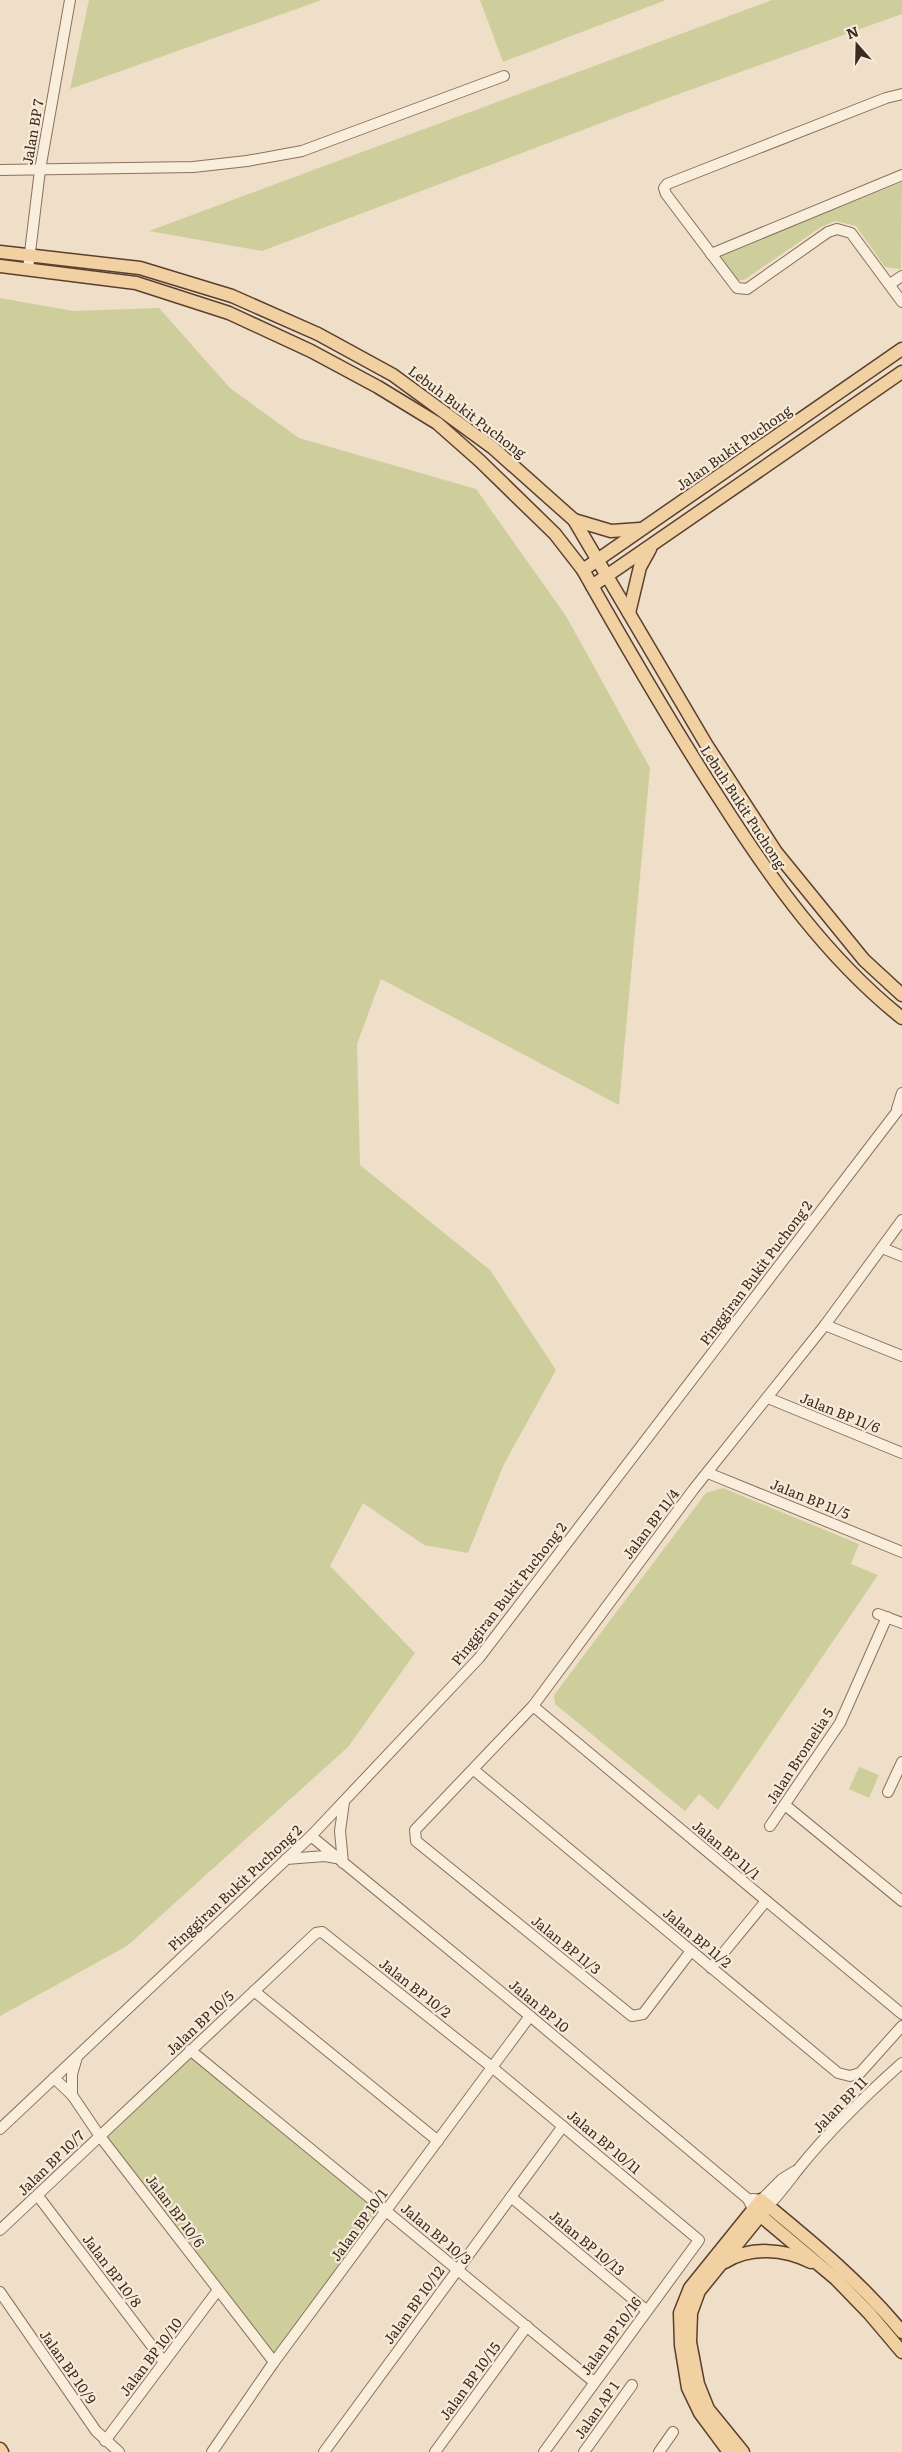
<svg xmlns="http://www.w3.org/2000/svg" width="902" height="2452" viewBox="0 0 902 2452" font-family="Literata,serif">
  <style>
    .green { fill: #cdce9b }
    .lines { fill: none; stroke-linecap: round; stroke-linejoin: round }
    .minor-casing { stroke: #8b715d; stroke-width: 12 }
    .major-casing { stroke: #5a3f31; stroke-width: 15 }
    .minor { stroke: #f9eddc; stroke-width: 10 }
    .major { stroke: #f1d0a1; stroke-width: 12 }
    .labels { text-anchor: middle; stroke-width: 4.5; stroke-linejoin: round; paint-order: stroke }
    .street-label { font-size: 14px; fill: #3c2b20; stroke: #f6ead8 }
  </style>
  <rect width="100%" height="100%" fill="#efdfc8"/>
  <g class="green">
    <path d="M 89,0 L 322,0 L 70,89 Z"/>
    <path d="M 480,0 L 666,0 L 503,62 Z"/>
    <path d="M 772,0 L 902,0 L 902,14 L 662,100 L 262,251 L 149,231 Z"/>
    <path d="M 902,182 L 901,269 L 885,267 L 856,226 L 835,221 L 821,227 L 744,280 L 734,280 L 719,256 Z"/>
    <path d="M 0,298 L 73,311 L 159,308 L 230,388 L 299,438 L 476,489 L 566,616 L 650,768 L 619,1105 L 381,979 L 357,1044 L 360,1165 L 490,1270 L 556,1370 L 504,1464 L 468,1553 L 424,1545 L 363,1503 L 330,1566 L 415,1653 L 348,1747 L 127,1946 L 0,2016 Z"/>
    <path d="M 723,1488 L 859,1544 L 851,1564 L 878,1575 L 718,1810 L 699,1794 L 685,1811 L 555,1704 L 554,1695 L 706,1493 Z"/>
    <path d="M 859,1767 L 879,1775 L 869,1798 L 849,1789 Z"/>
    <path d="M 190,2050 L 386,2211 L 274,2362 L 99,2135 Z"/>
  </g>
  <g class="lines">
    <defs>
      <g id="minor">
        <path d="M 902,94 L 886,98 L 667,184 L 664,188 L 666,194 L 737,288 L 747,289 L 828,232 L 837,229 L 851,233 L 902,302"/>
        <path d="M 0,170 L 193,167 L 247,161 L 302,151 L 504,76"/>
        <path d="M 711,254 L 902,175"/>
        <path d="M 28,269 L 40,170 L 70,0"/>
        <path d="M 890,284 L 902,276"/>
        <path d="M 897,1109 L 902,1093"/>
        <path d="M 882,1248 L 902,1256"/>
        <path d="M 825,1325 L 902,1356"/>
        <path d="M 768,1398 L 902,1453"/>
        <path d="M 708,1473 L 902,1552"/>
        <path d="M 878,1614 L 902,1623"/>
        <path d="M 533,1706 L 902,2014"/>
        <path d="M 474,1770 L 838,2073 L 850,2076 L 860,2073 L 902,2026"/>
        <path d="M 888,1792 L 902,1762"/>
        <path d="M 785,1805 L 902,1901"/>
        <path d="M 770,1826 L 840,1723 L 887,1617"/>
        <path d="M 311,1836 L 530,2016 L 748,2199 L 753,2209"/>
        <path d="M 286,1859 L 325,1856 L 336,1858"/>
        <path d="M 343,1863 L 340,1831 L 344,1802"/>
        <path d="M 691,1951 L 643,2014 L 632,2016 L 416,1841 L 415,1830 L 533,1706 L 693,1490 L 825,1325 L 902,1220"/>
        <path d="M 711,1968 L 766,1901"/>
        <path d="M 254,1991 L 438,2141"/>
        <path d="M 190,2050 L 594,2382"/>
        <path d="M 54,2078 L 72,2095 L 99,2135 L 274,2362"/>
        <path d="M 72,2095 L 72,2074 L 77,2057"/>
        <path d="M 0,2129 L 311,1836 L 479,1658 L 902,1105"/>
        <path d="M 38,2196 L 164,2362"/>
        <path d="M 511,2197 L 646,2310"/>
        <path d="M 753,2199 L 761,2200 L 782,2179 L 795,2171"/>
        <path d="M 768,2206 C 780,2194 789,2181 800,2167 C 830,2130 866,2095 902,2063"/>
        <path d="M 0,2230 L 316,1933 L 322,1932 L 493,2068 L 699,2240 L 544,2452"/>
        <path d="M 0,2292 L 96,2431 L 119,2452"/>
        <path d="M 105,2441 L 218,2290"/>
        <path d="M 212,2452 L 274,2362 L 530,2016"/>
        <path d="M 324,2452 L 563,2126"/>
        <path d="M 435,2452 L 527,2326"/>
        <path d="M 584,2452 L 632,2385"/>
        <path d="M 659,2452 L 673,2432"/>
      </g>
      <g id="major">
        <path d="M 0,252 L 140,268 L 232,296 L 318,334 L 393,375 L 493,448 L 574,520 L 706,744 L 776,852 L 864,960 L 902,995"/>
        <path d="M 0,266 L 136,283 L 229,313 L 311,351 L 378,387 L 437,423 L 480,461 L 555,534 L 583,570 C 627,648 672,726 721,801 C 772,881 828,959 902,1018"/>
        <path d="M 574,520 L 611,531 L 640,529"/>
        <path d="M 583,570 L 902,349"/>
        <path d="M 592,586 L 902,372"/>
        <path d="M 629,613 L 640,567 L 650,549"/>
        <path d="M 755,2211 L 836,2279 L 869,2313 L 902,2352"/>
        <path d="M 725,2262 C 751,2246 784,2249 811,2262"/>
        <path d="M 0,2449 L 2,2452"/>
        <path d="M 729,2452 L 700,2413 L 688,2388 L 681,2345 L 680,2313 L 690,2288 L 761,2200 C 812,2242 860,2281 902,2332"/>
        <path d="M 743,2452 L 708,2409 L 698,2384 L 690,2342 L 691,2313 L 699,2291 L 768,2206"/>
      </g>
    </defs>
    <use href="#minor" class="minor-casing"/>
    <use href="#major" class="major-casing"/>
    <use href="#minor" class="minor"/>
    <use href="#major" class="major"/>
  </g>
  <g class="labels">
    <g class="street-label">
      <text transform="translate(33 132) rotate(-80)" y="5">Jalan BP 7</text>
      <text transform="translate(467 412) rotate(37)" y="5">Lebuh Bukit Puchong</text>
      <text transform="translate(734 448) rotate(-35)" y="5">Jalan Bukit Puchong</text>
      <text transform="translate(743 807) rotate(57)" y="5">Lebuh Bukit Puchong</text>
      <text transform="translate(756 1273) rotate(-53)" y="5">Pinggiran Bukit Puchong 2</text>
      <text transform="translate(840 1413) rotate(22)" y="5">Jalan BP 11/6</text>
      <text transform="translate(810 1499) rotate(22)" y="5">Jalan BP 11/5</text>
      <text transform="translate(651 1524) rotate(-53)" y="5">Jalan BP 11/4</text>
      <text transform="translate(509 1594) rotate(-52)" y="5">Pinggiran Bukit Puchong 2</text>
      <text transform="translate(800 1756) rotate(-57)" y="5">Jalan Bromelia 5</text>
      <text transform="translate(726 1850) rotate(40)" y="5">Jalan BP 11/1</text>
      <text transform="translate(235 1888) rotate(-43)" y="5">Pinggiran Bukit Puchong 2</text>
      <text transform="translate(697 1938) rotate(40)" y="5">Jalan BP 11/2</text>
      <text transform="translate(566 1945) rotate(39)" y="5">Jalan BP 11/3</text>
      <text transform="translate(415 1988) rotate(38)" y="5">Jalan BP 10/2</text>
      <text transform="translate(539 2006) rotate(40)" y="5">Jalan BP 10</text>
      <text transform="translate(200 2023) rotate(-43)" y="5">Jalan BP 10/5</text>
      <text transform="translate(840 2105) rotate(-46)" y="5">Jalan BP 11</text>
      <text transform="translate(604 2142) rotate(40)" y="5">Jalan BP 10/11</text>
      <text transform="translate(51 2163) rotate(-44)" y="5">Jalan BP 10/7</text>
      <text transform="translate(175 2211) rotate(53)" y="5">Jalan BP 10/6</text>
      <text transform="translate(359 2225) rotate(-54)" y="5">Jalan BP 10/1</text>
      <text transform="translate(436 2234) rotate(40)" y="5">Jalan BP 10/3</text>
      <text transform="translate(587 2243) rotate(40)" y="5">Jalan BP 10/13</text>
      <text transform="translate(112 2271) rotate(53)" y="5">Jalan BP 10/8</text>
      <text transform="translate(414 2305) rotate(-54)" y="5">Jalan BP 10/12</text>
      <text transform="translate(611 2336) rotate(-54)" y="5">Jalan BP 10/16</text>
      <text transform="translate(151 2357) rotate(-53)" y="5">Jalan BP 10/10</text>
      <text transform="translate(68 2367) rotate(55)" y="5">Jalan BP 10/9</text>
      <text transform="translate(470 2381) rotate(-54)" y="5">Jalan BP 10/15</text>
      <text transform="translate(597 2410) rotate(-55)" y="5">Jalan AP 1</text>
    </g>
  </g>
  <g transform="translate(857 45) rotate(340)" stroke="#f6ead8" stroke-width="4" paint-order="stroke">
  <path d="M0-4L9 19L0 12L-9 19Z" fill="#3c2b20"/>
  <text y="-8" font-size="14" font-weight="bold" text-anchor="middle" fill="#3c2b20">N</text>
  </g>
</svg>
